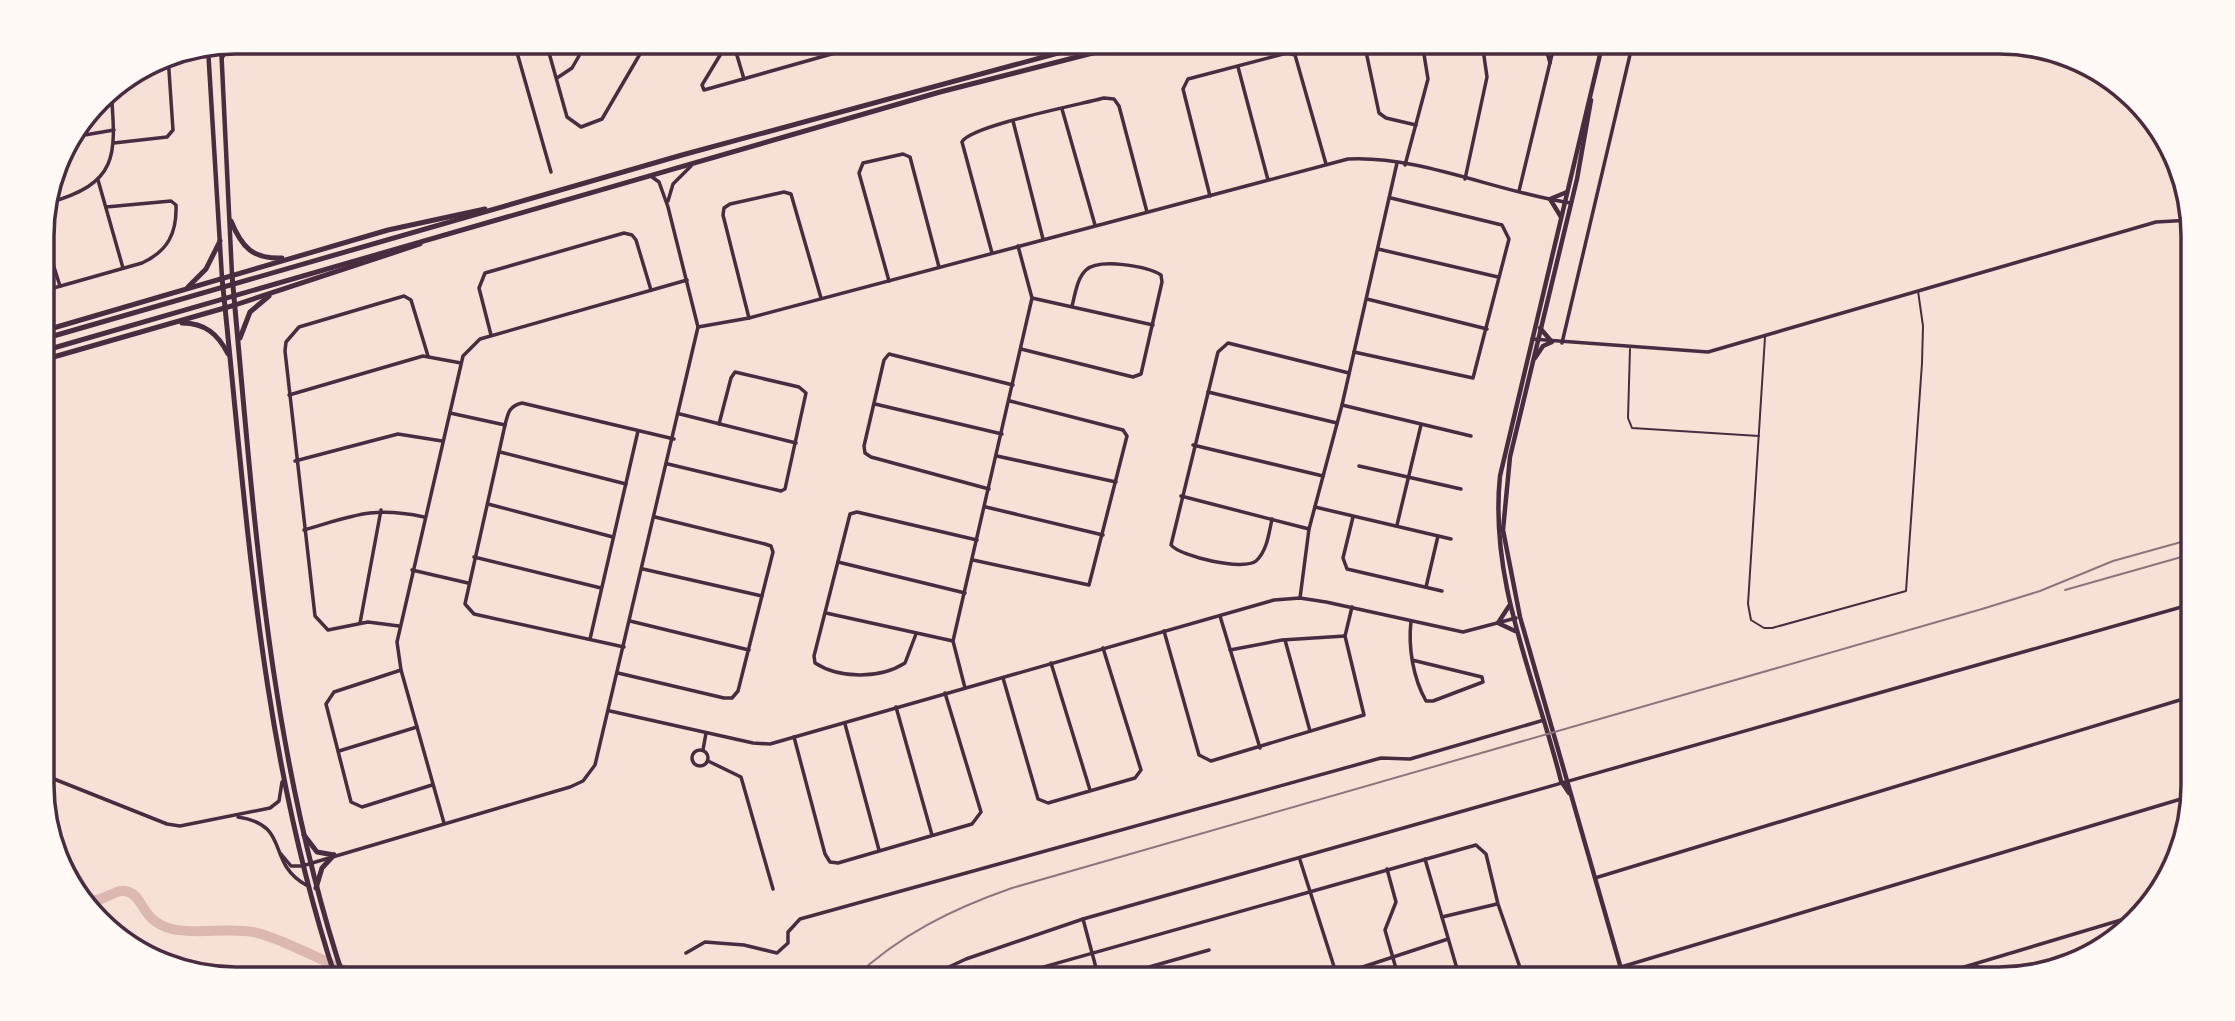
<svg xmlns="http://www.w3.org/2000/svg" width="2235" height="1021" viewBox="0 0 2235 1021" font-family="'Roboto Condensed',sans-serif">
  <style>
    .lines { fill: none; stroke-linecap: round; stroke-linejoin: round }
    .river { stroke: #dcb8b0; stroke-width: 10 }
    .service { stroke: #4a2c40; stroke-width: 2 }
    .minor { stroke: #4a2c40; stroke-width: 3.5 }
    .secondary { stroke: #4a2c40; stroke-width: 4.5 }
    .primary { stroke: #4a2c40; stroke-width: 5 }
    .trunk { stroke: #4a2c40; stroke-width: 5 }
    .rail { stroke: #8f747c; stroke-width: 2 }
    .rim { fill: none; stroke: #4a2c40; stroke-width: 3.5 }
  </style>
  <rect width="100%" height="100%" fill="#f7e1d7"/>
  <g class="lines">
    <path class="river" d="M 63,855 L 90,901 C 104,901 116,889 125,891 C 145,894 139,921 172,929 C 198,935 227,927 253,932 C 281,938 334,966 363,979"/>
    <g class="service">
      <path d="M 1765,337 L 1748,604 L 1751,620 L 1764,628 L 1772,628 L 1906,591 L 1922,363 L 1923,326 L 1918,291"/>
      <path d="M 1630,349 L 1628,418 L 1632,428 L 1759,436"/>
    </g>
    <g class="minor">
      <path d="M 514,42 L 551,172"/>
      <path d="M 546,42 L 567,117 L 581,127 L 602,119 L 647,42"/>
      <path d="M 728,42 L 702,85 L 704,90 L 874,42"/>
      <path d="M 733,42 L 744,79"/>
      <path d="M 1364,42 L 1379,113 L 1386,118 L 1416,125"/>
      <path d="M 1544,42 L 1550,63"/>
      <path d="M 1050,54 L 1064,42"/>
      <path d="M 222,58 L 233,43"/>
      <path d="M 1238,67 L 1268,180"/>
      <path d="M 557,78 L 572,68 L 587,42"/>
      <path d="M 1062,109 L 1095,225"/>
      <path d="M 1013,121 L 1043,239"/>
      <path d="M 73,137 L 114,130"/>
      <path d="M 114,143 L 167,137 L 173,130 L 168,56"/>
      <path d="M 1405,165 L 1428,79 L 1422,42"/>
      <path d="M 1465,179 L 1487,77 L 1482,42"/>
      <path d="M 98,180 L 123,268"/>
      <path d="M 1519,191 L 1555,42"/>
      <path d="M 1210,196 L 1183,89 L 1188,79 L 1287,53 L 1295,55 L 1326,164"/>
      <path d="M 668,201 L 673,184 L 691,166"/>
      <path d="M 48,203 C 120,183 116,155 111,89"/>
      <path d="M 42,229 L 60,286"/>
      <path d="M 1378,249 L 1498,277"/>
      <path d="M 992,253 L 962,142 C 969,126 1082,104 1104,98 L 1114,99 L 1119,106 L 1147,212"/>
      <path d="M 889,281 L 859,173 L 863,163 L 903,154 L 910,157 L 939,267"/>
      <path d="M 43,291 L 142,263 C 168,251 177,233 176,205 L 171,201 L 106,207"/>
      <path d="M 1032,298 L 1153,325"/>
      <path d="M 1367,299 L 1487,329"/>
      <path d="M 749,318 L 723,215 L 724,208 L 730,204 L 784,192 L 791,194 L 821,298"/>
      <path d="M 698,327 L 749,318 L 1348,159 C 1419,155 1500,193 1571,203"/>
      <path d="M 491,335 L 479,288 L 485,273 L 624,233 L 632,235 L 636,240 L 651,290"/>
      <path d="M 1532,339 L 1708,352 L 2156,222 L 2191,220"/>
      <path d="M 1562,343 L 1633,42"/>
      <path d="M 1021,349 L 1133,377 L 1141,374 L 1162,282 L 1161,275 C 1147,266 1099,258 1086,270 C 1077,278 1075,295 1072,306"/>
      <path d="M 1354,352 L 1473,378 L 1509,239 L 1502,225 L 1391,198"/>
      <path d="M 1208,392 L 1337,423"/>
      <path d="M 289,395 L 423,356 L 461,363"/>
      <path d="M 875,404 L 1002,434"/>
      <path d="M 1342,405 L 1471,436"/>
      <path d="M 450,413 L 505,425"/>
      <path d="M 680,414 L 796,443"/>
      <path d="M 1193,445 L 1323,476"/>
      <path d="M 500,452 L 626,484"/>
      <path d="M 997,456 L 1116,482"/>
      <path d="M 295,461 L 398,434 L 442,441"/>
      <path d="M 668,464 L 781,491 L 785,489 L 806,393 L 799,387 L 735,372 L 731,378 L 719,424"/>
      <path d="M 1359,466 L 1461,489"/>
      <path d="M 989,489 L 871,457 L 865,453 L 864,446 L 884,360 L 889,354 L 1013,385"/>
      <path d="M 1181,496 L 1309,529"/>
      <path d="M 488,504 L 613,537"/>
      <path d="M 986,507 L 1103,535"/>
      <path d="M 1315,507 L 1451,539"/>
      <path d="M 1353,517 L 1343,558 L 1347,569 L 1442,591"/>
      <path d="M 1272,519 C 1269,533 1267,551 1256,561 C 1244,571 1181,557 1171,545 L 1218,352 L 1228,343 L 1349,373"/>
      <path d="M 1397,525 L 1421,425"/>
      <path d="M 304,530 C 353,516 372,506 424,517"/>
      <path d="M 474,557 L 601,588"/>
      <path d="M 973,560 L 1089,585 L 1127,436 L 1123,430 L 1010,401"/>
      <path d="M 838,562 L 965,593"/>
      <path d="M 643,569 L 762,596"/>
      <path d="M 412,570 L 468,583"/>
      <path d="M 1426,587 L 1438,536"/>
      <path d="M 1300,598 L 1309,529 L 1342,405 L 1397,163"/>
      <path d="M 826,613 L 953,641"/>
      <path d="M 1220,616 L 1260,748"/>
      <path d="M 630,621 L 749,650"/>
      <path d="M 1411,621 C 1408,647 1413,678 1426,701 L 1433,701 L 1483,682 L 1482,677 L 1412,660"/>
      <path d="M 360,623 L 381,510"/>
      <path d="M 399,626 L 368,622 L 328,630 L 315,616 L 285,351 L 286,342 L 299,327 L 404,296 L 411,300 L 428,356"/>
      <path d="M 1164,631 L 1199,755 L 1211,761 L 1364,715 L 1345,636 L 1352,607"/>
      <path d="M 916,634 L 905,663 C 880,679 840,679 815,663 L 814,656 L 850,514 L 857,512 L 977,540"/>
      <path d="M 590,639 L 638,431"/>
      <path d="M 1285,640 L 1310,731"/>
      <path d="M 624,647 L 474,614 L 465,604 L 505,425 C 508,413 509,406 522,403 L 674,439"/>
      <path d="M 1230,650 L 1282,640 L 1345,636"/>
      <path d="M 1051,663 L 1090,790"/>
      <path d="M 401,670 L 334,692 L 326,704 L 351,802 L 362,807 L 432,785"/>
      <path d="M 618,673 L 724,698 L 732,698 L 738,691 L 773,552 L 771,546 L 765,544 L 655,517"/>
      <path d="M 1003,678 L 1038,799 L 1048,803 L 1135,778 L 1141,770 L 1103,648"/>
      <path d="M 965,688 L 953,641 L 1032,298 L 1018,246"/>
      <path d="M 896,707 L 932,835"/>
      <path d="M 610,711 L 753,743 L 770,744 L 1274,600 L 1300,598 L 1326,602 L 1463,632 L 1516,618"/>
      <path d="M 845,724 L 879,850"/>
      <path d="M 794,737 L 825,854 L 830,862 L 838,863 L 972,824 L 981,812 L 945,693"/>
      <path d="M 703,750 L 706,733"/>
      <circle cx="700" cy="758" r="8"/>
      <path d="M 339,751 L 417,727"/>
      <path d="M 708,761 L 741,777 L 773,889"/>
      <path d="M 44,775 L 167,824 L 180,826 L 270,808 L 279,801 L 282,782"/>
      <path d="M 238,817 C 292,825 265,862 306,885"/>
      <path d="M 444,823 L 401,670 L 397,642 L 463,356 L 480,339 L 687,280"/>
      <path d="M 281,854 L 291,866 L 302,866 L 570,787 L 583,781 L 595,765 L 698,327 L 668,207 L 659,182 L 652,177"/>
      <path d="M 1425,859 L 1460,979"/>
      <path d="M 1300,860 L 1338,979"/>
      <path d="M 1387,869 L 1396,902 L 1385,930 L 1399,979"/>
      <path d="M 1595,878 L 2193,696"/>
      <path d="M 1442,917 L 1497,904"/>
      <path d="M 1083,919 L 1099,979"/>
      <path d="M 686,953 L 705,942 L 744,945 L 777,953 L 788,943 L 788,932 L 800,919 L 1381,758 L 1410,759 L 1544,720"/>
      <path d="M 1976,964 L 1981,979"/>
      <path d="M 923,979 L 966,959 L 1083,919 L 2192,604"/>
      <path d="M 1001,979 L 1476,845 L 1486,854 L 1498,904 L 1524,979"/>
      <path d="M 1107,979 L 1209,950"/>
      <path d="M 1326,979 L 1448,939"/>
      <path d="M 1581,979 L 2191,796"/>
      <path d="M 1924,979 L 2131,917"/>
    </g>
    <g class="secondary">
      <path d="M 221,45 L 232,275"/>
      <path d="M 208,48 L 222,278"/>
      <path d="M 1591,100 L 1577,179 L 1510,457 L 1503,530 L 1520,617 L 1624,979"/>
      <path d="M 1561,217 L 1550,199 L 1567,192"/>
      <path d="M 1535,358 L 1543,346 L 1552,342 L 1540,328"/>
      <path d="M 1509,606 L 1498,623 L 1515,631"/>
      <path d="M 1569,793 L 1561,781 C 1536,680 1489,583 1500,476 L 1603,42"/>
    </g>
    <g class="primary">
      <path d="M 231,221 C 242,248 253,259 282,258"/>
      <path d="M 232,275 C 254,514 268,749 344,979"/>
      <path d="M 222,278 C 247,516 260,750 336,979"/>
      <path d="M 188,287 L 206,269 L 220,241"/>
      <path d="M 182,323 C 205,323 218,334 228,354"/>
      <path d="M 43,331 L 388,230 L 485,209"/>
      <path d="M 240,338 L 250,312 L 269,296"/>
      <path d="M 43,360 L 235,305 L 420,244"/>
      <path d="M 304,835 L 317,852 L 334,855"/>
      <path d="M 316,888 L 322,868 L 334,855"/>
    </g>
    <g class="trunk">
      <path d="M 43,339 L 682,155 L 1099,42"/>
      <path d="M 43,351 L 940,92 L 1136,42"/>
    </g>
    <g class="rail">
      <path d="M 2065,590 L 2192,554"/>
      <path d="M 853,979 C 899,935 952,909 1012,888 L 1982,609 L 2040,591 L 2113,561 L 2192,539"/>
    </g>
  </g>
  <path d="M0 0H2235V1021H0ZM236 54H1999A182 182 0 0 1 2181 236V785A182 182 0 0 1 1999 967H236A182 182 0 0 1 54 785V236A182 182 0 0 1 236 54Z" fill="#fffaf5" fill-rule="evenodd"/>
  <path class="rim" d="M236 54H1999A182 182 0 0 1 2181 236V785A182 182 0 0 1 1999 967H236A182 182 0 0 1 54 785V236A182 182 0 0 1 236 54Z"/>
</svg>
